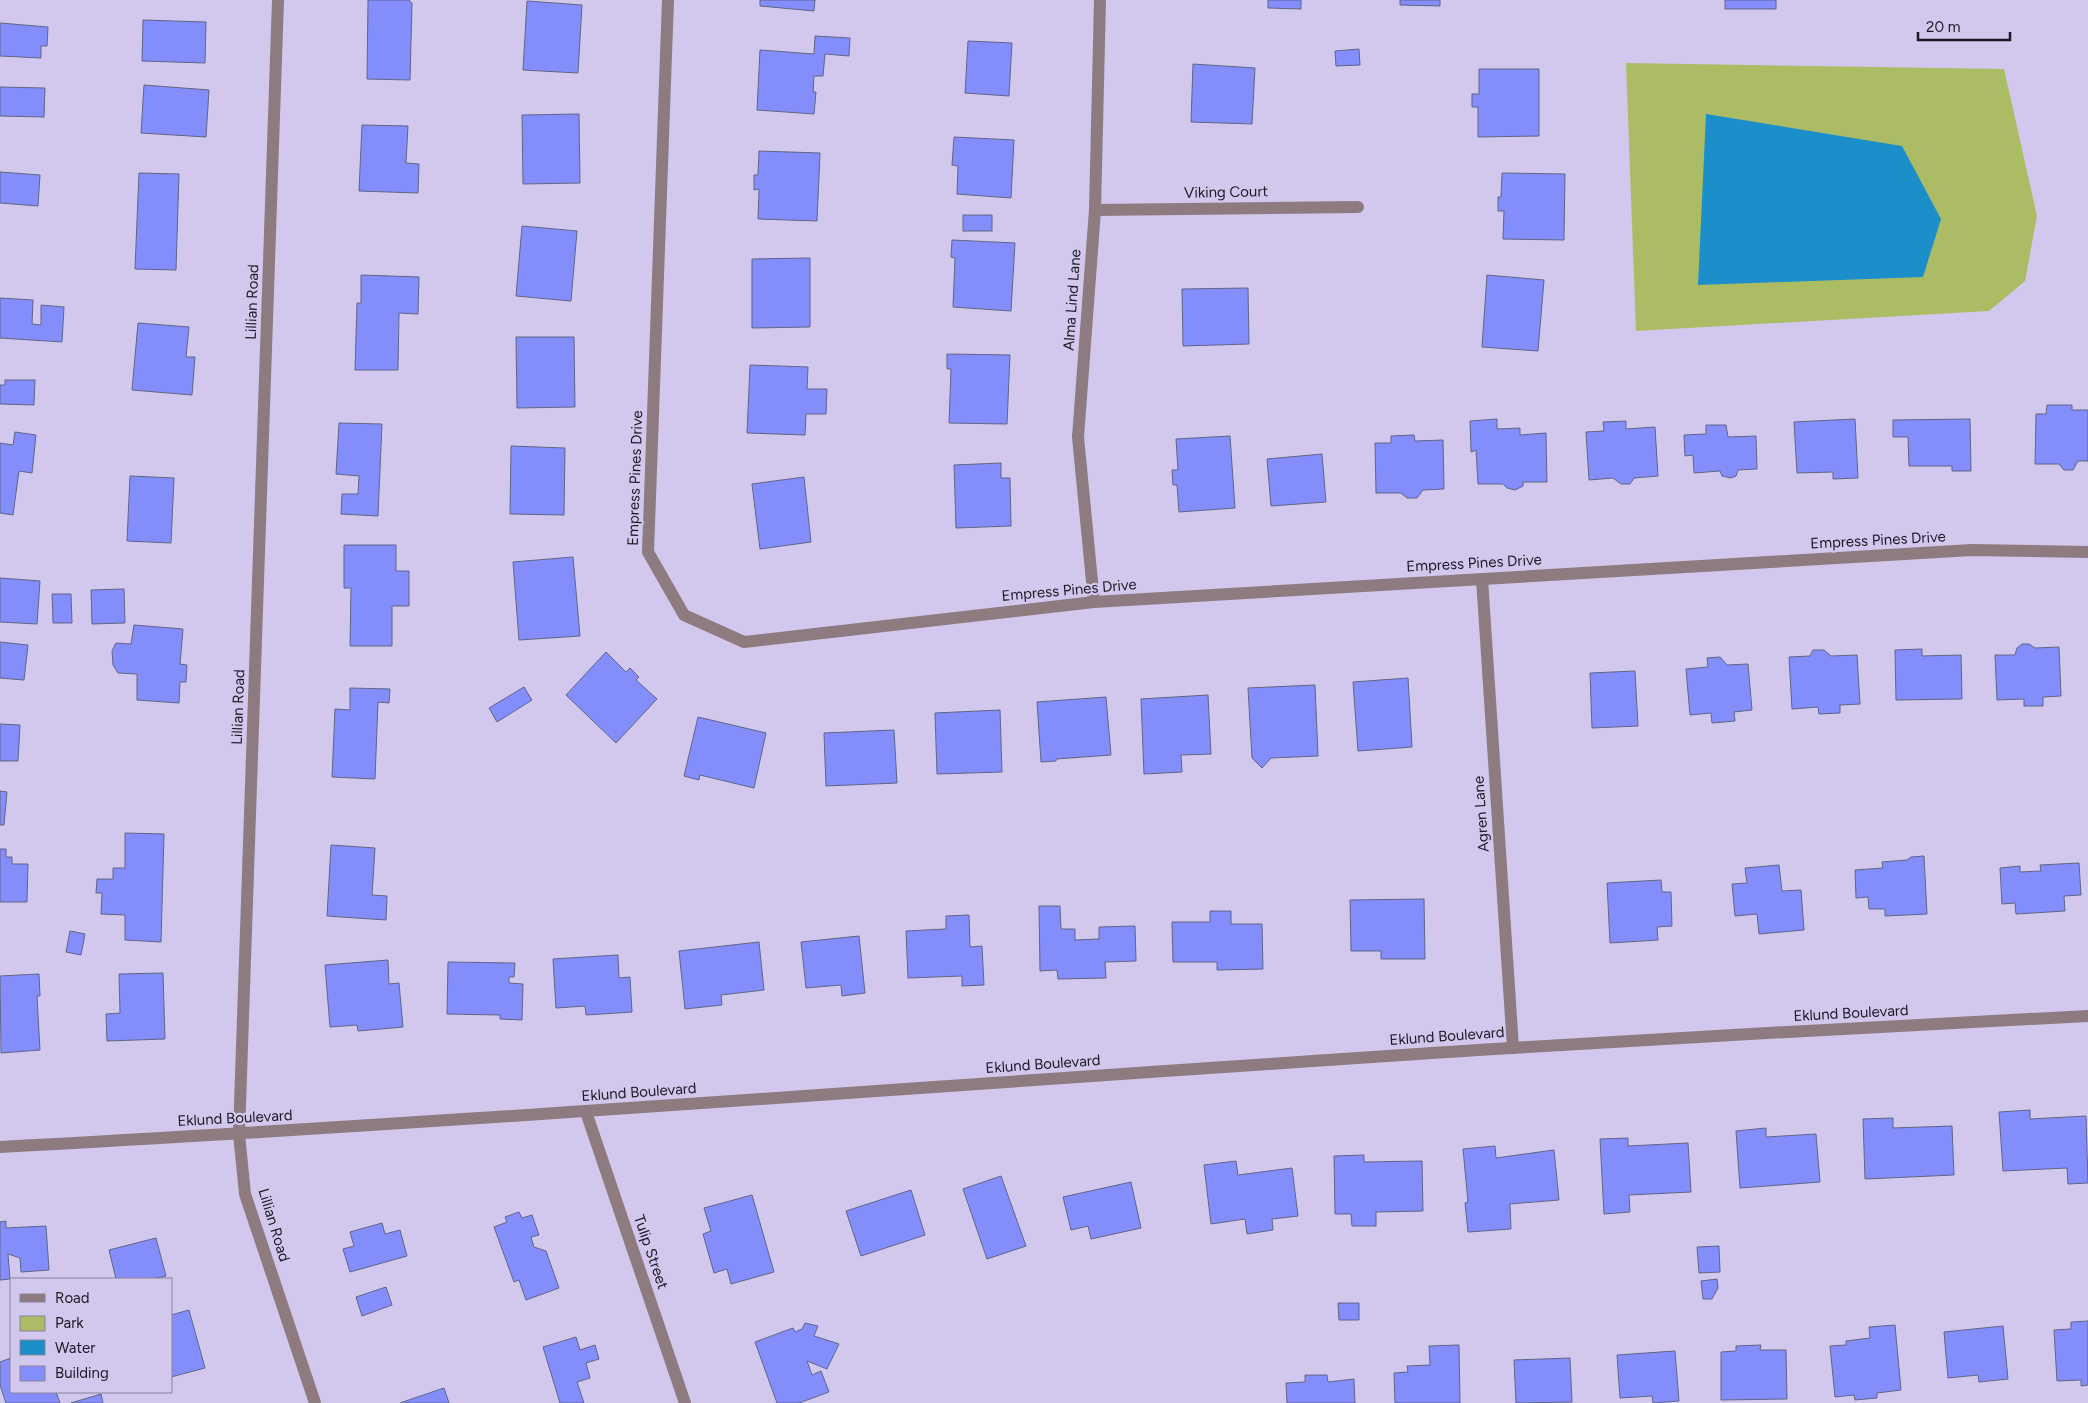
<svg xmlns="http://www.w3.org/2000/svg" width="2088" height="1403" viewBox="0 0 2088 1403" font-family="Figtree,sans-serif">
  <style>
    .green { fill: #acbc65 }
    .water { fill: #1c8fca }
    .building { fill: #848dfc; stroke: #606586 }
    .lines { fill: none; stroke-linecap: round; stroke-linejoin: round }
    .street { stroke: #8d7b80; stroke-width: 12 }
    .labels { text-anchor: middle; stroke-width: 4.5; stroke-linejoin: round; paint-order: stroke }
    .street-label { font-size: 15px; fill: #1c1825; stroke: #d2c8ed }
  </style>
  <rect width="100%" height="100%" fill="#d2c8ed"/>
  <path class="green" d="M 1626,63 L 2004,69 L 2037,216 L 2025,281 L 1989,311 L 1636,331 Z"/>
  <path class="water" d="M 1706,114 L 1902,146 L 1941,219 L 1923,277 L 1698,285 Z"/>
  <g class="building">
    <path d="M 368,0 L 409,0 L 412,3 L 410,80 L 367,79 Z"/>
    <path d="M 760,0 L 815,0 L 814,11 L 760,6 Z"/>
    <path d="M 1268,0 L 1301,0 L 1301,9 L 1268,8 Z"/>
    <path d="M 1400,0 L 1440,0 L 1440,6 L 1400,5 Z"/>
    <rect x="1725" y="0" width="51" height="9"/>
    <path d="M 527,1 L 582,5 L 578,73 L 523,70 Z"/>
    <path d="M 143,20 L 206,22 L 205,63 L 142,61 Z"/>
    <path d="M 0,23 L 48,27 L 47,46 L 41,46 L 41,58 L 0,56 Z"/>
    <path d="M 815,36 L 850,38 L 849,56 L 825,54 L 823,76 L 814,76 L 813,92 L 816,92 L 814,114 L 757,110 L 760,50 L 814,54 Z"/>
    <path d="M 968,41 L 1012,43 L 1009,96 L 965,93 Z"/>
    <path d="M 1359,49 L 1360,65 L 1336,66 L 1335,51 Z"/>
    <path d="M 1193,64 L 1255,68 L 1252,124 L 1191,122 Z"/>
    <path d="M 1479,69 L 1539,69 L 1539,136 L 1478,137 L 1478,107 L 1472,107 L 1472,94 L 1479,94 Z"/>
    <path d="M 144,85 L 209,90 L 206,137 L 141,133 Z"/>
    <path d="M 0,87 L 45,88 L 44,117 L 0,116 Z"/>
    <path d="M 579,114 L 580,183 L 523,184 L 522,115 Z"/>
    <path d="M 362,125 L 408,126 L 406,163 L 419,164 L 418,193 L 359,191 Z"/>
    <path d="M 954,137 L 1014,140 L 1011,198 L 957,194 L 958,166 L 952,165 Z"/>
    <path d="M 759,151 L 820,153 L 817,221 L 758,219 L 759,189 L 754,190 L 754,175 L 758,175 Z"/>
    <path d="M 0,172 L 40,175 L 38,206 L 0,203 Z"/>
    <path d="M 139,173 L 179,174 L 176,270 L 135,269 Z"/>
    <path d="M 1502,173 L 1565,174 L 1564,240 L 1503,239 L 1504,211 L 1498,211 L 1498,197 L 1501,197 Z"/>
    <rect x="963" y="215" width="29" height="16"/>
    <path d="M 522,226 L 577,231 L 571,301 L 516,296 Z"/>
    <path d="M 952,240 L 1015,243 L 1011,311 L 953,307 L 955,258 L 951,257 Z"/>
    <path d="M 810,258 L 810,327 L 752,328 L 752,259 Z"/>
    <path d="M 361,275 L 419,277 L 418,314 L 399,313 L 398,370 L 355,370 L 357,303 L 361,303 Z"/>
    <path d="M 1487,275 L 1544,280 L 1538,351 L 1482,347 Z"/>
    <path d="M 1248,288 L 1249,344 L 1183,346 L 1182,289 Z"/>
    <path d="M 0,298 L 33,300 L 32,324 L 41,325 L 41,305 L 64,307 L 62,342 L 0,338 Z"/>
    <path d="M 138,323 L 189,327 L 186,357 L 195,357 L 192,395 L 132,390 Z"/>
    <path d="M 516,337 L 574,337 L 575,407 L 517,408 Z"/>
    <path d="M 947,354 L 1010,355 L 1007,424 L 949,423 L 951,369 L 947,369 Z"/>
    <path d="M 750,365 L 808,367 L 807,389 L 827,389 L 826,414 L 806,414 L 805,435 L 747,433 Z"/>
    <path d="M 5,380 L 35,380 L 34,405 L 0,404 L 0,385 L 5,385 Z"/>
    <path d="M 2047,405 L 2072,405 L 2072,410 L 2088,410 L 2088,461 L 2078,461 L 2073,470 L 2064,470 L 2059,464 L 2035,464 L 2036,414 L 2046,414 Z"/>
    <path d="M 1497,419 L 1497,429 L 1520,428 L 1520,435 L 1546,433 L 1547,482 L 1523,482 L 1523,486 L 1515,490 L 1507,488 L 1503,484 L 1478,484 L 1476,450 L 1471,452 L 1470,421 Z"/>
    <path d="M 1855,419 L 1858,478 L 1833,479 L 1833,472 L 1797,473 L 1794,422 Z"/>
    <path d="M 1970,419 L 1971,471 L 1952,471 L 1952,466 L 1909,466 L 1908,437 L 1893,437 L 1893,420 Z"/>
    <path d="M 1626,421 L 1626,429 L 1655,427 L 1658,476 L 1634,478 L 1630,484 L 1621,484 L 1613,478 L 1589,480 L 1586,432 L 1604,431 L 1603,422 Z"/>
    <path d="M 339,423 L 382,424 L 378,516 L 341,514 L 342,494 L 358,494 L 359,476 L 336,474 Z"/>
    <path d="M 1706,425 L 1726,425 L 1728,437 L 1756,436 L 1757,469 L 1738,470 L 1736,476 L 1731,478 L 1722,476 L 1720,471 L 1694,473 L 1693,455 L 1685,456 L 1684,435 L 1706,434 Z"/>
    <path d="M 15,432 L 36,435 L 32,473 L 19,471 L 13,515 L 0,513 L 0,443 L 13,445 Z"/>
    <path d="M 1414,435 L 1415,441 L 1443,440 L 1444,489 L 1423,490 L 1417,498 L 1407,498 L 1401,493 L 1376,493 L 1375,443 L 1391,443 L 1391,436 Z"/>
    <path d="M 1230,436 L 1235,508 L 1179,512 L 1177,485 L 1173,485 L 1172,470 L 1178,470 L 1176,439 Z"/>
    <path d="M 511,446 L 565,448 L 564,515 L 510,514 Z"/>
    <path d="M 1322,454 L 1326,502 L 1271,506 L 1267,459 Z"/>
    <path d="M 1001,463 L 1001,478 L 1010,478 L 1011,526 L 956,528 L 954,465 Z"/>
    <path d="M 130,476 L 174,478 L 171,543 L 127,541 Z"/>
    <path d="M 804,477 L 811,542 L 760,549 L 752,484 Z"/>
    <path d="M 344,545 L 396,545 L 396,571 L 409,571 L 409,606 L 392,606 L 392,646 L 350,646 L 351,588 L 344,588 Z"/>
    <path d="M 573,557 L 580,636 L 519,640 L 513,562 Z"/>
    <path d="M 0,578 L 40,581 L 37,624 L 0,622 Z"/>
    <path d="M 124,589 L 125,623 L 92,624 L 91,590 Z"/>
    <path d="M 52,594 L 71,594 L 72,623 L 53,623 Z"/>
    <path d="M 134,625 L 183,629 L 180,664 L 187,665 L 186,682 L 180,682 L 179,703 L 137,700 L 137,674 L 118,673 L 113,665 L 112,651 L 116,643 L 131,644 Z"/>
    <path d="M 0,642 L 28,645 L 24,680 L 0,678 Z"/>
    <path d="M 2022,644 L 2029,644 L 2035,648 L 2059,647 L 2061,696 L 2043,697 L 2043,706 L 2024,706 L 2024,699 L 1997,700 L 1995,655 L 2015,655 L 2017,648 Z"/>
    <path d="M 1922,649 L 1922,656 L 1961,655 L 1962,699 L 1896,700 L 1895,650 Z"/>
    <path d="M 1813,650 L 1824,650 L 1831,656 L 1857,655 L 1860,704 L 1840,705 L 1840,713 L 1819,714 L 1818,707 L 1792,709 L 1789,657 L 1810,656 Z"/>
    <path d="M 606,652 L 626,672 L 630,668 L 639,677 L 636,680 L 657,699 L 616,743 L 566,695 Z"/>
    <path d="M 1720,657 L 1727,665 L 1748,664 L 1752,710 L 1734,712 L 1735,721 L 1712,723 L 1711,713 L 1690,715 L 1686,669 L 1708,667 L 1707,658 Z"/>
    <path d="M 1635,671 L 1638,726 L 1592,728 L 1590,673 Z"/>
    <path d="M 1408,678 L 1412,747 L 1358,751 L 1353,682 Z"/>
    <path d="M 1315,685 L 1318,756 L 1271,758 L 1262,768 L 1252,758 L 1248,688 Z"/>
    <path d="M 524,687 L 532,700 L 497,722 L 489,708 Z"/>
    <path d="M 350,688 L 390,689 L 389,703 L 378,702 L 375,779 L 332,777 L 335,709 L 350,710 Z"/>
    <path d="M 1208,695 L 1211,754 L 1181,755 L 1182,772 L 1144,774 L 1141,699 Z"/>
    <path d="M 1106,697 L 1111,755 L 1056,759 L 1056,761 L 1041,762 L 1037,702 Z"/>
    <path d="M 1000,710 L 1002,772 L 937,774 L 935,713 Z"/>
    <path d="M 698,717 L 766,733 L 754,788 L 700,775 L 699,780 L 684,776 Z"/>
    <path d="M 0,724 L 20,725 L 18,761 L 0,761 Z"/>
    <path d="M 894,730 L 897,783 L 826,786 L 824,733 Z"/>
    <path d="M 0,791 L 7,792 L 4,825 L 0,825 Z"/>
    <path d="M 125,833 L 164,834 L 161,942 L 125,940 L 125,915 L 101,914 L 102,893 L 96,893 L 97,879 L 113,879 L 113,868 L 125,868 Z"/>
    <path d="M 331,845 L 375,848 L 372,895 L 387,896 L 386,920 L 327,916 Z"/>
    <path d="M 0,849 L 6,849 L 6,857 L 12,857 L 12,864 L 28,864 L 27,902 L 0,902 Z"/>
    <path d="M 1924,856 L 1927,914 L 1885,916 L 1885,909 L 1869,909 L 1868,897 L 1856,898 L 1855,870 L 1883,868 L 1882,862 L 1907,860 L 1911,857 Z"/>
    <path d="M 2079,863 L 2081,895 L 2064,896 L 2065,911 L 2016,914 L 2015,903 L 2002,904 L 2000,868 L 2020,866 L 2020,872 L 2041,871 L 2040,865 Z"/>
    <path d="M 1779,865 L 1782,891 L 1801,890 L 1804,930 L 1759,934 L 1757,914 L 1735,916 L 1732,884 L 1747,883 L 1745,868 Z"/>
    <path d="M 1661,880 L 1662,892 L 1671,892 L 1672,926 L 1657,927 L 1658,940 L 1610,943 L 1607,883 Z"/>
    <path d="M 1424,899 L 1425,959 L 1381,959 L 1381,951 L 1351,951 L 1350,900 Z"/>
    <path d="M 1039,906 L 1060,906 L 1061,929 L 1075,929 L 1075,940 L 1099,939 L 1099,927 L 1135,926 L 1136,961 L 1105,962 L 1106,978 L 1058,979 L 1057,970 L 1040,971 Z"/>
    <path d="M 1210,911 L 1231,911 L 1231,924 L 1262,924 L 1263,969 L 1217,970 L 1217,962 L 1173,962 L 1172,922 L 1210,922 Z"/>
    <path d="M 969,915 L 970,947 L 982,946 L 984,985 L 962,986 L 962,976 L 908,978 L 906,931 L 946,929 L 946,916 Z"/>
    <path d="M 70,931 L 85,934 L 81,955 L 66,952 Z"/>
    <path d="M 859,936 L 865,993 L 842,996 L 841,985 L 806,988 L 801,942 Z"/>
    <path d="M 759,942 L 764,990 L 721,995 L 722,1005 L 685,1009 L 679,951 Z"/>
    <path d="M 618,955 L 619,978 L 630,977 L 632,1012 L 586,1015 L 585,1006 L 556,1008 L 553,959 Z"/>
    <path d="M 388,960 L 389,984 L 399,983 L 403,1027 L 358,1031 L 357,1025 L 330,1027 L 325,965 Z"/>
    <path d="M 448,962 L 515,963 L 514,977 L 509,977 L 509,983 L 523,984 L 522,1020 L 500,1019 L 500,1015 L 447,1014 Z"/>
    <path d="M 163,973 L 165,1039 L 107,1041 L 106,1014 L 120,1013 L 119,974 Z"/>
    <path d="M 39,974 L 40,996 L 37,996 L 40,1050 L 1,1053 L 0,976 Z"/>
    <path d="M 2030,1110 L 2030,1119 L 2086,1116 L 2088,1183 L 2068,1184 L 2067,1168 L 2003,1171 L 1999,1112 Z"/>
    <path d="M 1893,1118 L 1893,1128 L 1952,1126 L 1954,1175 L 1865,1179 L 1863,1119 Z"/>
    <path d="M 1766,1128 L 1766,1137 L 1816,1134 L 1820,1182 L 1740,1188 L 1736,1131 Z"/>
    <path d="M 1628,1138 L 1628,1146 L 1688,1143 L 1691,1192 L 1629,1195 L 1630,1212 L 1604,1214 L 1600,1139 Z"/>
    <path d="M 1495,1146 L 1496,1158 L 1554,1150 L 1559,1200 L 1510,1204 L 1511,1229 L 1468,1232 L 1465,1203 L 1468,1202 L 1463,1149 Z"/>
    <path d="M 1364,1155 L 1364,1162 L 1422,1161 L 1423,1211 L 1376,1212 L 1376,1226 L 1352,1226 L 1351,1214 L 1335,1214 L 1334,1156 Z"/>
    <path d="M 1236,1161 L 1238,1175 L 1292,1168 L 1298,1216 L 1272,1219 L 1273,1230 L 1247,1234 L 1245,1219 L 1211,1224 L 1204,1165 Z"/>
    <path d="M 1001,1176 L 1026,1246 L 987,1259 L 963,1189 Z"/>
    <path d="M 1131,1182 L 1141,1228 L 1091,1239 L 1088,1226 L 1071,1230 L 1063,1197 Z"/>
    <path d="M 911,1190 L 925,1235 L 861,1256 L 846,1211 Z"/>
    <path d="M 752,1195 L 774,1272 L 731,1284 L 727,1269 L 714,1273 L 703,1234 L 711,1231 L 704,1208 Z"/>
    <path d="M 519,1212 L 522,1218 L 532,1215 L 539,1235 L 531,1237 L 534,1247 L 546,1251 L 559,1288 L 526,1300 L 519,1280 L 514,1282 L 494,1227 L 507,1222 L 505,1217 Z"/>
    <path d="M 6,1221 L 6,1228 L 46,1226 L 49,1270 L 21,1272 L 20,1258 L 8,1254 L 10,1279 L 0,1280 L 0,1222 Z"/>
    <path d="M 382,1223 L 385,1234 L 400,1230 L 407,1256 L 350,1272 L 343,1249 L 354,1246 L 350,1232 Z"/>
    <path d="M 156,1238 L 166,1276 L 152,1279 L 116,1279 L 109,1250 Z"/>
    <path d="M 1719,1246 L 1720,1272 L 1699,1273 L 1697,1247 Z"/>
    <path d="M 1717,1279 L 1718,1288 L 1712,1299 L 1703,1299 L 1701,1281 Z"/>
    <path d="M 386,1287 L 392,1305 L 362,1316 L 356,1297 Z"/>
    <path d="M 1338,1303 L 1359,1303 L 1359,1320 L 1339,1320 Z"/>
    <path d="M 189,1310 L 205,1368 L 171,1377 L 171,1315 Z"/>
    <path d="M 2088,1321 L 2088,1385 L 2081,1386 L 2081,1380 L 2057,1381 L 2054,1330 L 2071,1329 L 2071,1322 Z"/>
    <path d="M 805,1323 L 818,1326 L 814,1336 L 839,1344 L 827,1369 L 807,1361 L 812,1375 L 821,1371 L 829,1392 L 799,1403 L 777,1403 L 755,1342 L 793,1328 L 795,1332 L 802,1329 Z"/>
    <path d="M 1895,1325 L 1901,1390 L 1877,1393 L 1877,1398 L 1855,1400 L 1854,1395 L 1835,1397 L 1830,1346 L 1846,1345 L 1846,1341 L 1870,1338 L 1869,1327 Z"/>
    <path d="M 2003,1326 L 2008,1379 L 1979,1382 L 1978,1375 L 1948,1378 L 1944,1332 Z"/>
    <path d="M 576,1337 L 580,1350 L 595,1345 L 599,1359 L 586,1363 L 590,1378 L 577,1382 L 584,1403 L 560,1403 L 543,1347 Z"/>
    <path d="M 1459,1345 L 1460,1403 L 1395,1403 L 1394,1373 L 1408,1372 L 1407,1366 L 1430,1365 L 1429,1346 Z"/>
    <path d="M 1761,1345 L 1760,1350 L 1786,1350 L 1787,1399 L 1721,1400 L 1721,1352 L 1736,1351 L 1736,1346 Z"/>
    <path d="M 1675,1351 L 1679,1401 L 1653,1403 L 1652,1396 L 1620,1398 L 1617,1355 Z"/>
    <path d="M 11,1358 L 11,1392 L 56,1392 L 60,1403 L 6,1403 L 0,1385 L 0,1362 Z"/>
    <path d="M 1570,1358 L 1572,1402 L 1516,1403 L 1514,1360 Z"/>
    <path d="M 1305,1375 L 1327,1375 L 1328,1382 L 1354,1379 L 1355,1403 L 1287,1403 L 1286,1383 L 1305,1382 Z"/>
    <path d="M 444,1388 L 449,1403 L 400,1403 Z"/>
    <path d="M 101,1394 L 103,1403 L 71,1403 Z"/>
  </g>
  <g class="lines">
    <g class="street">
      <path d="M 278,0 L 239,1134 L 245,1194 L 315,1403"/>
      <path d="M 668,0 L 648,552 L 684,615 L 744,642 L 1094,602 L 1972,550 L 2088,552"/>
      <path d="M 1095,210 L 1358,207"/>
      <path d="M 1482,579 L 1513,1048"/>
      <path d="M 1094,602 L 1078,437 L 1095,210 L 1100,0"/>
      <path d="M 586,1112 L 685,1403"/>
      <path d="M 0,1147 C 504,1120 1007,1080 1511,1048 C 1703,1036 1896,1026 2088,1016"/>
    </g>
  </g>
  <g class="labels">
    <g class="street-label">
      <text transform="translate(1226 192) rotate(-1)" y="5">Viking Court</text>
      <text transform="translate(1072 300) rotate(-86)" y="5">Alma Lind Lane</text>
      <text transform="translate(252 302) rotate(-88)" y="5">Lillian Road</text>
      <text transform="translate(635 478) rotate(-88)" y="5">Empress Pines Drive</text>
      <text transform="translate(1878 540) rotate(-3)" y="5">Empress Pines Drive</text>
      <text transform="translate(1474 563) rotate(-3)" y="5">Empress Pines Drive</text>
      <text transform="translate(1069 590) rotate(-5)" y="5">Empress Pines Drive</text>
      <text transform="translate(238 707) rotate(-88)" y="5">Lillian Road</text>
      <text transform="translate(1481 814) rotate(-94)" y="5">Agren Lane</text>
      <text transform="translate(1851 1013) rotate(-3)" y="5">Eklund Boulevard</text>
      <text transform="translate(1447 1036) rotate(-4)" y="5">Eklund Boulevard</text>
      <text transform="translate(1043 1064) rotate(-4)" y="5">Eklund Boulevard</text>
      <text transform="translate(639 1092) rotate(-4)" y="5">Eklund Boulevard</text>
      <text transform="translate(235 1118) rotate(-3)" y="5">Eklund Boulevard</text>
      <text transform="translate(274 1225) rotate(73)" y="5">Lillian Road</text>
      <text transform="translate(651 1252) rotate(71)" y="5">Tulip Street</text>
    </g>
  </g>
  <rect x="10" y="1278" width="162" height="115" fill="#d2c8ed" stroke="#89829d"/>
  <rect x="20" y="1294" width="25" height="8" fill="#8d7b80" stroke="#89829d"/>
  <text x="55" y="1303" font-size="15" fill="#1c1825">Road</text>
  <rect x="20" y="1316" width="25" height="15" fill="#acbc65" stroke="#89829d"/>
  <text x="55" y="1328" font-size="15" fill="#1c1825">Park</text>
  <rect x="20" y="1340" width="25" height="15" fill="#1c8fca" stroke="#89829d"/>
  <text x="55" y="1353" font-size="15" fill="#1c1825">Water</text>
  <rect x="20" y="1366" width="25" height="15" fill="#848dfc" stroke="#89829d"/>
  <text x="55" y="1378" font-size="15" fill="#1c1825">Building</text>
  <path d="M1918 32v8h92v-8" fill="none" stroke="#1c1825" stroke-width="2.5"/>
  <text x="1926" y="32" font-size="15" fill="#1c1825" stroke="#d2c8ed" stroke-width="4" paint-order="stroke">20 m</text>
</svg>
